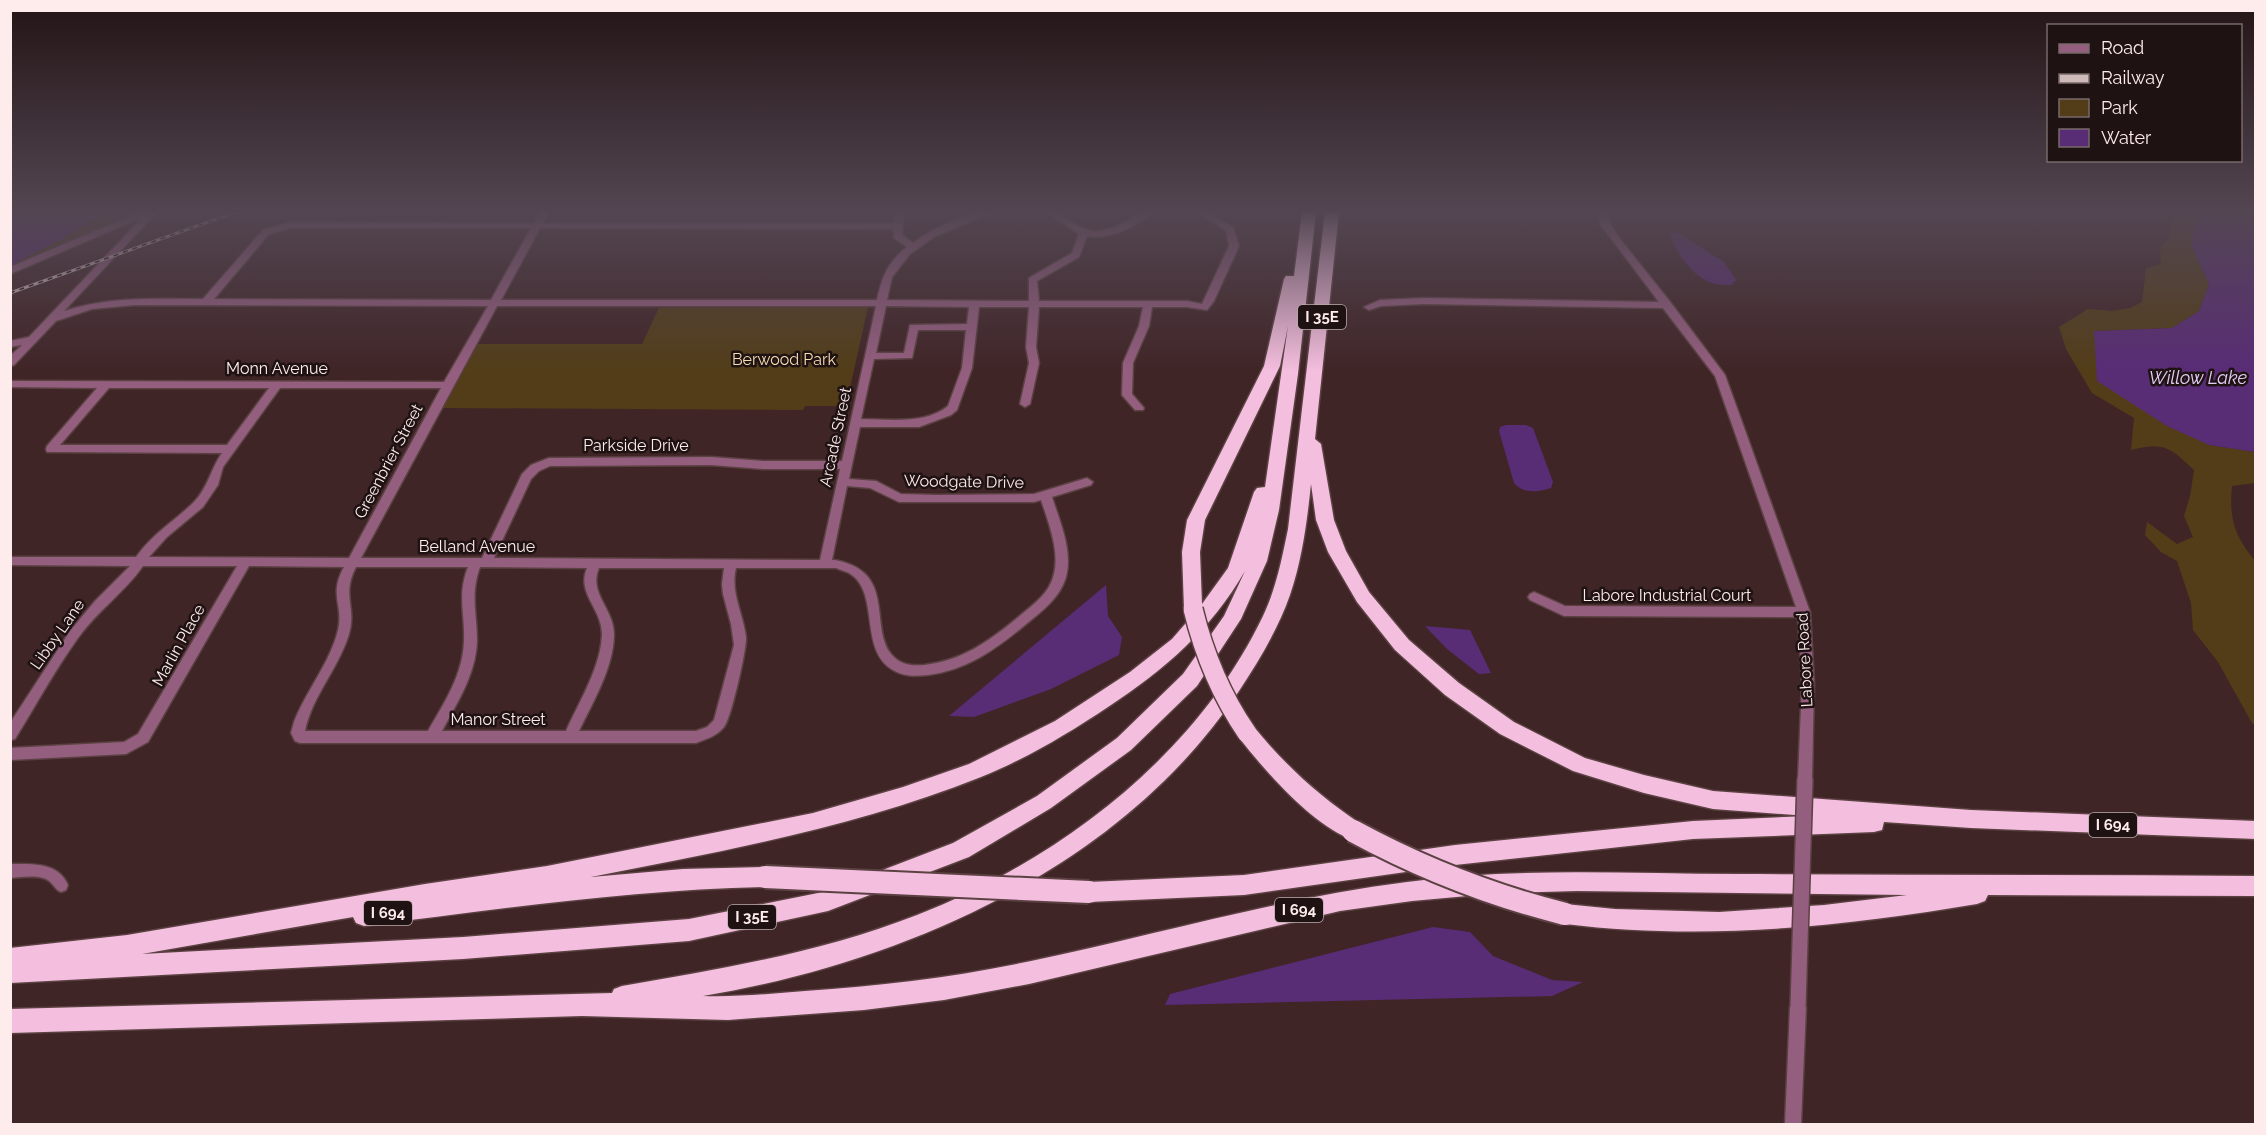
<svg xmlns="http://www.w3.org/2000/svg" width="2266" height="1135" viewBox="0 0 2266 1135" font-family="Raleway,sans-serif">
  <style>
    .green { fill: #523d18 }
    .water { fill: #592c76 }
    .lines { fill: none; stroke-linecap: round; stroke-linejoin: round }
    .minor-casing { stroke: #5b4142; stroke-width: 3 }
    .highway-casing { stroke: #5b4142; stroke-width: 3 }
    .minor { fill: #945e7f; fill-rule: evenodd }
    .highway { fill: #f4bede; fill-rule: evenodd }
    .rail-casing { stroke: #cfbaba; stroke-width: 3 }
    .rail { stroke: #1f1213; stroke-width: 1.5; stroke-dasharray: 5; stroke-linecap: butt }
    .minor-bridge-casing { stroke: #5b4142; stroke-width: 18; stroke-linecap: butt }
    .highway-bridge-far1-casing { stroke: #5b4142; stroke-width: 22; stroke-linecap: butt }
    .highway-bridge-casing { stroke: #5b4142; stroke-width: 26; stroke-linecap: butt }
    .minor-bridge { stroke: #945e7f; stroke-width: 15 }
    .highway-bridge-far1 { stroke: #f4bede; stroke-width: 19 }
    .highway-bridge { stroke: #f4bede; stroke-width: 22 }
    .labels { text-anchor: middle; stroke-width: 5; stroke-linejoin: round; paint-order: stroke }
    .shield { fill: #1f1213; stroke: #baa; stroke-width: 1.5 }
    .shield-label { font-size: 15px; font-weight: bold; fill: #feebeb }
    .park-label { font-size: 16px; fill: #f6ddb2; stroke: #1f1213 }
    .street-label { font-size: 16px; fill: #feebeb; stroke: #1f1213 }
    .water-label { font-size: 18px; font-style: italic; fill: #e3ccf6; stroke: #1f1213 }
  </style>
  <rect width="100%" height="100%" fill="#402527"/>
  <g class="green">
    <path d="M 11,212 L 137,212 L 11,269 Z"/>
    <path d="M 2178,212 L 2217,212 L 2194,218 L 2192,247 L 2209,284 L 2199,311 L 2172,328 L 2094,331 L 2209,445 L 2255,452 L 2255,483 L 2232,486 C 2229,519 2234,535 2255,561 L 2255,725 L 2252,723 L 2218,662 L 2193,630 L 2191,603 L 2177,561 L 2161,552 L 2145,535 L 2147,522 L 2177,544 L 2193,537 L 2184,516 L 2190,496 L 2194,470 C 2171,448 2164,441 2131,450 L 2134,418 L 2092,393 L 2066,349 L 2059,327 L 2088,309 L 2112,311 L 2130,308 L 2142,302 L 2146,269 L 2161,264 L 2160,247 L 2170,237 L 2170,226 Z"/>
    <path d="M 868,307 L 846,406 L 805,406 L 803,410 L 442,408 L 477,344 L 642,344 L 659,308 Z"/>
  </g>
  <g class="water">
    <path d="M 11,212 L 107,212 L 62,239 L 11,265 Z"/>
    <path d="M 2217,212 L 2255,212 L 2255,452 L 2209,445 L 2167,426 L 2097,381 L 2094,331 L 2172,328 L 2199,311 L 2209,284 L 2192,247 L 2194,218 Z"/>
    <path d="M 1675,231 L 1724,262 L 1736,280 L 1731,285 C 1701,288 1681,262 1670,236 Z"/>
    <path d="M 1506,425 L 1526,425 L 1533,428 L 1553,482 L 1551,488 C 1539,492 1523,494 1514,483 L 1499,431 L 1500,427 Z"/>
    <path d="M 1106,585 L 1108,616 L 1122,637 L 1119,655 L 1051,689 L 974,717 L 949,716 Z"/>
    <path d="M 1425,626 L 1470,630 L 1491,673 L 1479,674 L 1447,649 Z"/>
    <path d="M 1433,927 L 1470,932 L 1493,956 L 1552,980 L 1583,982 L 1552,996 L 1165,1005 L 1170,994 Z"/>
  </g>
  <g class="lines">
    <defs>
      <g id="minor">
        <path d="M 140,212 L 157,212 L 64,311 C 111,296 155,299 203,299 L 263,230 L 290,222 L 534,223 L 540,212 L 549,212 L 543,223 L 894,223 L 895,212 L 904,212 L 902,235 L 913,243 C 935,227 966,212 993,212 L 934,237 L 910,254 L 892,277 L 887,300 L 1029,301 L 1029,278 L 1072,253 L 1079,234 L 1046,212 C 1066,212 1074,229 1093,231 C 1116,233 1132,212 1154,212 C 1138,226 1110,240 1087,236 L 1079,257 L 1037,281 L 1039,301 L 1187,301 L 1202,304 L 1229,246 L 1226,230 L 1195,212 L 1206,212 L 1233,227 L 1239,246 L 1214,301 L 1207,310 L 1187,307 L 1152,307 L 1149,326 L 1133,363 L 1132,394 L 1144,408 L 1143,410 L 1135,410 L 1122,395 L 1123,363 L 1139,326 L 1143,307 L 1039,307 L 1036,347 L 1039,363 L 1030,404 L 1025,407 L 1020,404 L 1029,363 L 1026,347 L 1029,307 L 979,307 L 972,368 L 957,410 L 951,415 L 919,427 L 860,427 L 849,479 L 876,481 L 901,494 L 937,495 L 1034,494 L 1087,478 L 1093,482 L 1091,485 L 1052,497 C 1060,522 1073,551 1066,577 C 1060,598 1041,612 1025,625 C 996,649 967,670 928,675 C 916,676 904,677 893,670 C 858,650 881,592 849,573 C 845,571 840,570 836,568 L 736,568 C 730,592 743,613 746,637 C 747,648 731,719 724,727 C 717,736 706,739 696,743 L 300,743 L 295,741 L 291,733 L 294,722 C 306,691 330,663 338,630 C 344,604 328,596 344,567 L 249,566 L 148,742 L 126,754 L 10,760 L 10,748 L 124,742 L 138,734 L 237,566 L 143,566 C 125,592 97,611 78,638 C 55,670 36,705 15,739 L 10,740 L 10,723 L 70,631 L 95,601 L 130,566 L 10,565 L 10,557 L 136,557 C 152,534 175,521 194,502 C 208,488 211,468 222,453 L 47,452 L 46,449 L 47,446 L 97,388 L 10,387 L 10,381 L 444,382 L 488,306 L 135,305 L 92,309 L 56,321 L 14,365 L 10,366 L 10,356 L 22,345 L 10,347 L 10,341 L 29,337 L 143,217 L 10,274 L 10,267 ZM 290,228 L 531,228 L 491,300 L 214,299 L 269,234 ZM 540,228 L 893,229 L 894,238 L 907,247 C 887,263 882,277 877,300 L 501,300 ZM 497,306 L 876,306 L 842,461 L 763,461 L 711,457 L 549,458 L 531,465 L 522,474 L 482,558 L 361,558 ZM 886,306 L 969,307 L 967,324 L 910,325 L 904,353 L 876,353 ZM 918,330 L 966,330 L 962,368 L 948,406 C 925,425 889,419 861,419 L 874,359 L 912,358 ZM 109,388 L 269,388 L 227,445 L 60,445 ZM 280,388 L 441,388 L 349,558 L 149,557 L 167,537 L 203,507 L 218,485 L 223,467 ZM 711,465 L 763,469 L 840,469 L 820,560 L 494,558 L 531,479 L 539,471 L 550,466 ZM 847,486 L 870,488 L 899,502 L 1034,502 L 1041,500 C 1051,530 1067,568 1043,595 C 1035,604 1025,611 1016,619 C 988,642 961,661 924,665 C 911,666 900,665 891,654 C 871,628 892,580 849,564 C 843,562 838,560 832,560 ZM 356,567 L 468,567 C 457,595 465,613 464,641 C 463,675 444,703 428,731 L 305,731 C 312,696 339,668 349,634 C 357,607 341,596 356,567 ZM 480,567 L 587,568 C 576,593 602,609 602,634 C 601,667 579,702 566,731 L 442,731 C 457,703 476,674 477,641 C 477,613 470,595 480,567 ZM 599,568 L 724,568 L 722,584 L 723,594 L 731,624 L 734,645 L 714,720 L 707,727 L 696,731 L 579,731 C 593,702 614,667 614,634 C 614,609 588,593 599,568 Z"/>
        <path d="M 1598,212 L 1607,212 L 1611,225 L 1620,239 L 1671,303 L 1725,375 L 1746,433 L 1810,612 L 1814,683 L 1812,779 L 1810,783 L 1805,785 L 1800,783 L 1798,779 L 1802,683 L 1798,617 L 1564,616 L 1530,600 L 1528,597 L 1530,594 L 1534,592 L 1565,606 L 1796,607 L 1715,376 L 1663,308 L 1424,304 L 1381,306 L 1369,310 L 1364,307 L 1380,300 L 1424,298 L 1659,302 L 1601,225 Z"/>
        <path d="M 10,864 C 33,864 58,862 68,885 L 66,890 L 61,892 C 54,889 53,882 46,879 C 36,875 21,877 10,878 Z"/>
        <path d="M 1798,999 L 1804,1002 L 1806,1007 L 1801,1124 L 1785,1124 L 1790,1007 L 1792,1002 Z"/>
      </g>
      <g id="highway">
        <path d="M 1302,212 L 1316,212 L 1298,374 L 1279,510 L 1267,561 L 1241,619 L 1197,686 L 1131,750 L 1051,808 L 969,857 L 828,911 L 689,941 L 463,959 L 10,983 L 10,948 L 127,935 L 425,884 L 547,866 L 813,813 L 903,787 L 969,764 L 1055,721 L 1130,672 L 1172,639 L 1192,616 L 1186,614 L 1184,609 L 1182,552 L 1187,520 L 1264,366 L 1284,279 L 1286,276 L 1294,276 ZM 1288,326 L 1265,487 L 1257,488 L 1254,492 L 1228,568 L 1202,604 L 1200,552 L 1205,520 L 1280,366 ZM 1245,571 L 1224,616 L 1183,674 L 1117,738 L 1037,796 L 953,843 L 828,891 L 689,919 L 463,937 L 142,954 L 353,917 L 356,923 L 364,926 C 498,909 630,890 765,887 L 773,884 L 776,877 L 773,870 L 765,867 L 683,869 L 591,877 C 723,851 856,827 981,777 C 1026,759 1069,733 1108,707 C 1164,670 1211,630 1245,571 Z"/>
        <path d="M 1325,212 L 1339,212 L 1315,439 L 1321,444 L 1334,520 L 1346,551 L 1369,592 L 1409,640 L 1459,683 L 1514,722 L 1585,758 L 1644,775 L 1713,791 L 1971,810 L 2256,821 L 2256,839 L 1971,828 L 1884,822 L 1882,830 L 1874,832 L 1693,839 L 1455,865 L 1244,895 L 1089,902 L 1081,899 L 1078,892 L 1081,885 L 1089,882 L 1244,875 L 1455,845 L 1693,821 L 1808,816 L 1713,809 L 1644,793 L 1573,771 L 1500,734 L 1445,695 L 1395,650 L 1357,602 L 1328,552 L 1316,520 L 1311,484 C 1307,522 1302,560 1290,595 C 1278,629 1259,661 1239,691 C 1122,867 906,962 703,996 C 737,997 771,994 805,991 C 881,986 956,977 1031,961 C 1156,935 1280,898 1407,882 C 1517,867 1626,874 1737,874 C 1910,875 2083,875 2256,876 L 2256,896 L 1988,895 L 1985,901 L 1977,904 C 1840,927 1704,941 1565,924 L 1557,921 L 1554,914 L 1557,907 L 1565,904 L 1615,909 L 1719,912 L 1824,905 L 1907,895 L 1577,891 L 1501,893 L 1412,901 L 1340,911 L 1029,984 L 944,1000 L 864,1010 L 728,1020 L 582,1016 L 10,1033 L 10,1009 L 612,993 L 614,989 L 622,986 C 722,969 822,952 917,915 C 1059,860 1196,756 1263,616 C 1276,589 1282,558 1288,529 Z"/>
        <path d="M 1247,725 L 1254,727 C 1285,765 1320,797 1361,824 L 1364,831 L 1361,838 L 1353,840 C 1313,826 1266,772 1240,739 L 1237,733 L 1240,727 Z"/>
      </g>
    </defs>
    <use href="#minor" class="minor-casing"/>
    <use href="#highway" class="highway-casing"/>
    <use href="#minor" class="minor"/>
    <use href="#highway" class="highway"/>
    <defs>
      <path id="rail" d="M 10,293 L 236,212"/>
    </defs>
    <use href="#rail" class="rail-casing"/>
    <use href="#rail" class="rail"/>
    <defs>
      <path id="minor-bridge" d="M 1798,1007 L 1805,779"/>
      <path id="highway-bridge-far1" d="M 1193,609 C 1204,654 1220,694 1247,733"/>
      <g id="highway-bridge">
        <path d="M 1353,831 C 1421,868 1490,895 1565,914"/>
        <path d="M 765,877 L 1089,892"/>
      </g>
    </defs>
    <use href="#minor-bridge" class="minor-bridge-casing"/>
    <use href="#highway-bridge-far1" class="highway-bridge-far1-casing"/>
    <use href="#highway-bridge" class="highway-bridge-casing"/>
    <use href="#minor-bridge" class="minor-bridge"/>
    <use href="#highway-bridge-far1" class="highway-bridge-far1"/>
    <use href="#highway-bridge" class="highway-bridge"/>
  </g>
  <linearGradient id="sky" x2="0" y2="1"><stop stop-color="#231415"/><stop offset="0.57" stop-color="#534652"/><stop offset="1" stop-color="#534652" stop-opacity="0"/></linearGradient>
  <rect width="2266" height="371" fill="url(#sky)"/>
  <g class="labels">
    <g class="shield">
      <rect x="1298" y="305" width="48" height="24" rx="4.5"/>
      <rect x="2089" y="813" width="48" height="24" rx="4.5"/>
      <rect x="1275" y="898" width="48" height="24" rx="4.5"/>
      <rect x="364" y="901" width="48" height="24" rx="4.5"/>
      <rect x="728" y="905" width="48" height="24" rx="4.5"/>
    </g>
    <g class="shield-label">
      <text x="1322" y="322">I 35E</text>
      <text x="2113" y="830">I 694</text>
      <text x="1299" y="915">I 694</text>
      <text x="388" y="918">I 694</text>
      <text x="752" y="922">I 35E</text>
    </g>
    <g class="park-label">
      <text x="784" y="365">Berwood Park</text>
    </g>
    <g class="street-label">
      <text x="277" y="374">Monn Avenue</text>
      <text transform="translate(835 437) rotate(-78)" y="6">Arcade Street</text>
      <text x="636" y="451">Parkside Drive</text>
      <text transform="translate(388 461) rotate(-62)" y="6">Greenbrier Street</text>
      <text transform="translate(964 481) rotate(1)" y="6">Woodgate Drive</text>
      <text x="477" y="552">Belland Avenue</text>
      <text x="1667" y="601">Labore Industrial Court</text>
      <text transform="translate(57 634) rotate(-55)" y="6">Libby Lane</text>
      <text transform="translate(178 645) rotate(-61)" y="6">Marlin Place</text>
      <text transform="translate(1804 660) rotate(-93)" y="6">Labore Road</text>
      <text x="498" y="725">Manor Street</text>
    </g>
    <g class="water-label">
      <text x="2198" y="384">Willow Lake</text>
    </g>
  </g>
  <rect width="2266" height="1135" fill="none" stroke="#feebeb" stroke-width="24"/>
  <rect x="2047" y="24" width="195" height="138" fill="#1f1213" stroke="#786969" stroke-width="1.5"/>
  <rect x="2059" y="44" width="30" height="9" fill="#945e7f" stroke="#786969" stroke-width="1.5"/>
  <text x="2101" y="54" font-size="18" fill="#feebeb">Road</text>
  <rect x="2059" y="74" width="30" height="9" fill="#cfbaba" stroke="#786969" stroke-width="1.5"/>
  <text x="2101" y="84" font-size="18" fill="#feebeb">Railway</text>
  <rect x="2059" y="99" width="30" height="18" fill="#523d18" stroke="#786969" stroke-width="1.5"/>
  <text x="2101" y="114" font-size="18" fill="#feebeb">Park</text>
  <rect x="2059" y="129" width="30" height="18" fill="#592c76" stroke="#786969" stroke-width="1.5"/>
  <text x="2101" y="144" font-size="18" fill="#feebeb">Water</text>
</svg>
